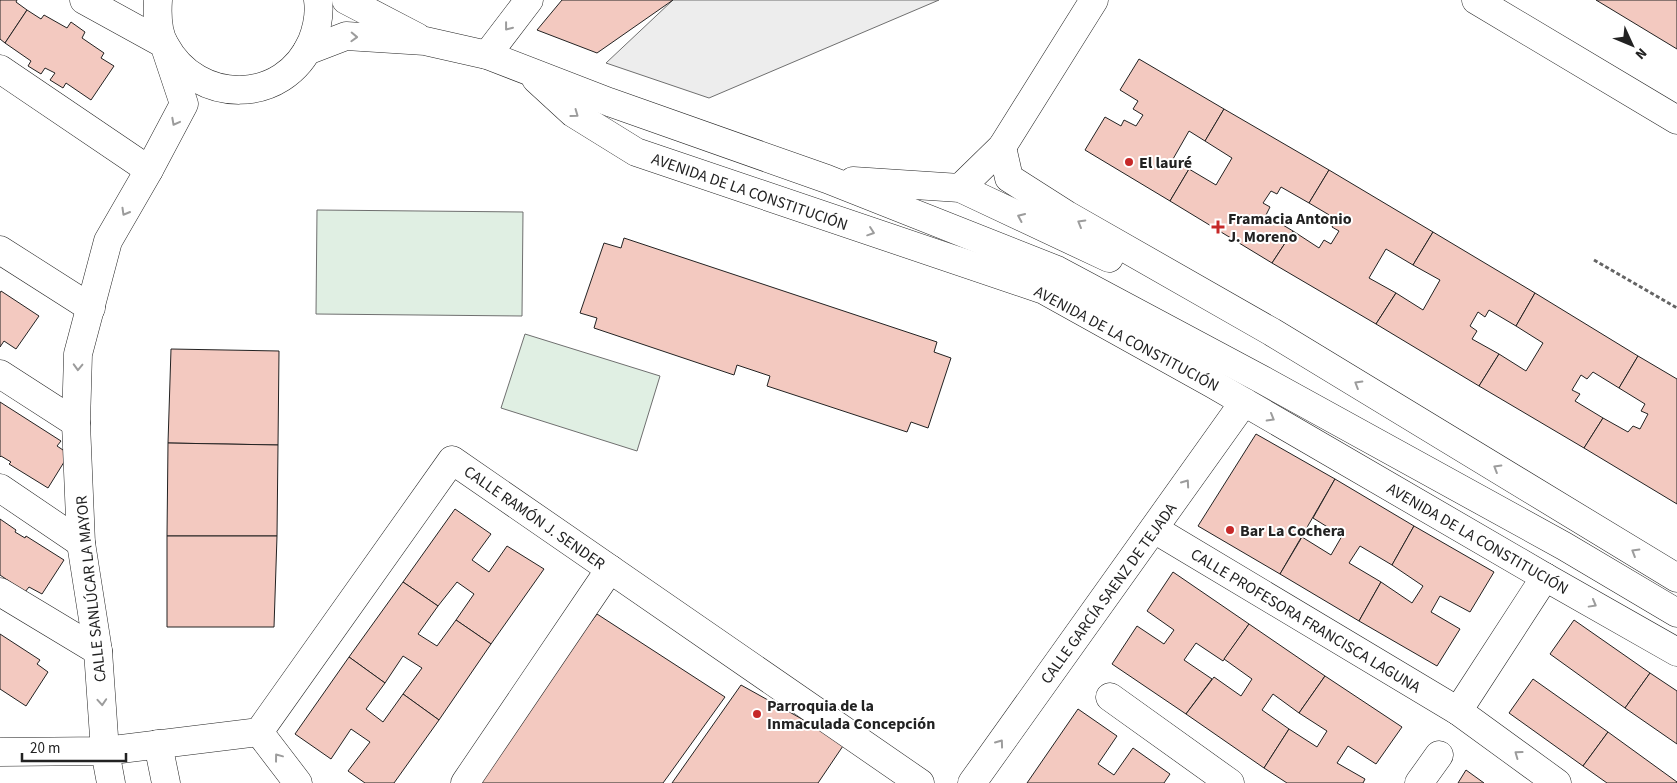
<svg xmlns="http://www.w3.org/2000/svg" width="1677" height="783" viewBox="0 0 1677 783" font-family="'Source Sans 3',sans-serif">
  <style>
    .green { fill: #e0efe3; stroke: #6f6f6f }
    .parking { fill: #ededed; stroke: #6f6f6f }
    .building { fill: #f3c9c0; stroke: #222 }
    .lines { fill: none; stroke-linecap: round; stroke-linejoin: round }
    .minor-casing { stroke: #222; stroke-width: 29 }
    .path { stroke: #646464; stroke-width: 3; stroke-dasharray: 4 2.5; stroke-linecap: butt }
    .minor { stroke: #fff; stroke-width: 28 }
    .oneway { stroke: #9c9c9c }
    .poi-dot { fill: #c62828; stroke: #fff; stroke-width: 2 }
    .labels { text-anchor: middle; stroke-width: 4; stroke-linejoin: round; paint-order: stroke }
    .poi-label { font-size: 16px; font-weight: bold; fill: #222; stroke: #fff; text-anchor: start }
    .street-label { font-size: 16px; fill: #222; stroke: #fff }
  </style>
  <rect width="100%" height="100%" fill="#fff"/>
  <g class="green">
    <path d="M 317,210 L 523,212 L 522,316 L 316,314 Z"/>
    <path d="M 525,334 L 660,376 L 637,451 L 501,408 Z"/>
  </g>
  <path class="parking" d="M 673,0 L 939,0 L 709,98 L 606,63 Z"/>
  <g class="building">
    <path d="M 0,0 L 17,0 L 16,2 L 27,10 L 5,43 L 0,39 Z"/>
    <path d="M 562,0 L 673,0 L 597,53 L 537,30 Z"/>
    <path d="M 1596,0 L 1677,0 L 1677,49 Z"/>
    <path d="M 27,10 L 41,19 L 44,15 L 67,28 L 71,22 L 85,32 L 82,38 L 104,53 L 101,58 L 114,66 L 91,100 L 66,83 L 63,88 L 50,80 L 55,73 L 45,68 L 41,74 L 28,66 L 31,61 L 5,43 Z"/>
    <path d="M 1139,59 L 1224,109 L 1205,141 L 1189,131 L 1173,159 L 1189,169 L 1170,201 L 1085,150 L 1105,117 L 1121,126 L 1124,120 L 1136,126 L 1143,115 L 1133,109 L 1138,101 L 1120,90 Z"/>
    <path d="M 1224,109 L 1329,170 L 1309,203 L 1281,187 L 1277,194 L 1271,191 L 1263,203 L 1270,207 L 1266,215 L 1293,231 L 1272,263 L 1170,201 L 1189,169 L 1216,185 L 1232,158 L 1205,141 Z"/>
    <path d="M 1329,170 L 1433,232 L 1413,265 L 1386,249 L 1369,278 L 1396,293 L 1376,324 L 1272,263 L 1293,231 L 1319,248 L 1324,240 L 1331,244 L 1339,231 L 1332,227 L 1336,219 L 1309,203 Z"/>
    <path d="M 1433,232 L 1535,293 L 1516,326 L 1489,310 L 1485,317 L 1478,312 L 1470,326 L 1477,331 L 1472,339 L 1499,354 L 1479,386 L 1376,324 L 1396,293 L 1423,310 L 1440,280 L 1413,265 Z"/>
    <path d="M 624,238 L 937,342 L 934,352 L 951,358 L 928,428 L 911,422 L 907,432 L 767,386 L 770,376 L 737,365 L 734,375 L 594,328 L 597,318 L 580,313 L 604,243 L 621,248 Z"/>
    <path d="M 1,291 L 39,316 L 16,349 L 4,341 L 0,347 L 0,293 Z"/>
    <path d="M 1535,293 L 1638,356 L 1619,388 L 1593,372 L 1587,379 L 1581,375 L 1572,390 L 1580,394 L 1575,401 L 1603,418 L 1584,448 L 1479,386 L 1499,354 L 1526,371 L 1543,343 L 1516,326 Z"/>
    <path d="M 171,349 L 279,351 L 278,445 L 168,443 Z"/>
    <path d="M 1638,356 L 1677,379 L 1677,504 L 1584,448 L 1603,418 L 1628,432 L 1633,426 L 1640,429 L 1648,414 L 1641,411 L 1645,404 L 1619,388 Z"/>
    <path d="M 0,402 L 61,441 L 57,446 L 69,454 L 48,488 L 9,464 L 11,462 L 1,456 L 0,457 Z"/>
    <path d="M 1256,434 L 1335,479 L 1280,574 L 1198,526 Z"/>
    <path d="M 168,443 L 278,445 L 277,536 L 167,536 Z"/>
    <path d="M 1335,479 L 1414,526 L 1392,565 L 1360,546 L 1349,563 L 1381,582 L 1359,621 L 1280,574 L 1302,537 L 1331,555 L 1342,536 L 1313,518 Z"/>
    <path d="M 455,509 L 491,534 L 472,560 L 489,572 L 507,546 L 544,569 L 491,644 L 456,620 L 474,594 L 457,582 L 438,606 L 403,582 Z"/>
    <path d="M 0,519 L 16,530 L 15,532 L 25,538 L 26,536 L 64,560 L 42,594 L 29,587 L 25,592 L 0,575 Z"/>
    <path d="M 1414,526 L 1494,572 L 1470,612 L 1440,596 L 1431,612 L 1460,629 L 1437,666 L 1359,621 L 1381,582 L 1412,603 L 1423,586 L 1392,565 Z"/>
    <path d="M 167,536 L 277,536 L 274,627 L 167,627 Z"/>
    <path d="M 1173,572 L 1249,624 L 1223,661 L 1196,643 L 1184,660 L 1212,679 L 1186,714 L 1112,664 L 1137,626 L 1164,644 L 1174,630 L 1147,611 Z"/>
    <path d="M 403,582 L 438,606 L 418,634 L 437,646 L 456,620 L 491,644 L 439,720 L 403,694 L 422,668 L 403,656 L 385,683 L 349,657 Z"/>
    <path d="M 597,614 L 725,697 L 663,783 L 467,783 Z"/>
    <path d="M 1574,620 L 1650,673 L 1625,708 L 1550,654 Z"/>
    <path d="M 1249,624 L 1325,676 L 1299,713 L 1273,694 L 1262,710 L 1289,729 L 1264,768 L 1186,714 L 1214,677 L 1241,696 L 1252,679 L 1224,659 Z"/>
    <path d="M 0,634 L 40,660 L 37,664 L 48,672 L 26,706 L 0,689 Z"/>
    <path d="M 349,657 L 385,683 L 366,709 L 383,722 L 403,694 L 439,720 L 394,783 L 365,783 L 348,771 L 370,742 L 351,729 L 331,759 L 295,734 Z"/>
    <path d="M 1650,673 L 1677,691 L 1677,744 L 1625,708 Z"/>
    <path d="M 1325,676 L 1402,727 L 1376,764 L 1348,746 L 1337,763 L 1365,779 L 1363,783 L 1287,783 L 1264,768 L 1289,729 L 1317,747 L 1327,731 L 1299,713 Z"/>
    <path d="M 1533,679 L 1608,732 L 1583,766 L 1509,713 Z"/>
    <path d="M 741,685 L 845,743 L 818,783 L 672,783 Z"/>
    <path d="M 1078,709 L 1117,736 L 1098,764 L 1114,775 L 1133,748 L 1170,774 L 1164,783 L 1027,783 Z"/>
    <path d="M 1608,732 L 1677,782 L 1677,783 L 1607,783 L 1583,766 Z"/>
    <path d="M 1466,770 L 1484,783 L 1458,783 Z"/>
  </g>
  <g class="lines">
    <defs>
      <g id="minor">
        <path d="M 84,0 L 164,44 L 184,104 L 149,170 L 108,241 L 78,354 L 76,423 L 81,543 L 98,651 L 105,751 L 111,783"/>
        <path d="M 158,0 C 157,15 157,32 165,45 C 197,105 284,106 312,41 C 317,28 320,14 318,0"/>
        <path d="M 346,0 L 417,37"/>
        <path d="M 1476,0 L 1677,120"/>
        <path d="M 307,51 L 346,36 L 425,41 L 487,55 L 609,102 L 827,179 L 1057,270 L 1261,379 L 1564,546 L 1677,613"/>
        <path d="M 487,55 L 529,0"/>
        <path d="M 0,69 L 149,170"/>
        <path d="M 536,79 L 573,113 L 636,152 L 1044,290 L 1213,384 L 1545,577 L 1677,652"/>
        <path d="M 1002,147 L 1009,178 L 1067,215 L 1272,332 L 1677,578"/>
        <path d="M 853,181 L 960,188 L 1109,258"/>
        <path d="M 960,188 L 1002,147 L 1094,0"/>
        <path d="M 0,250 L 91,308"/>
        <path d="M 0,374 L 76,423"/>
        <path d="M 0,488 L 81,543"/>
        <path d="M 1154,529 L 1458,711 L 1557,783"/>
        <path d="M 0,592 L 98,651"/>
        <path d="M 1110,697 L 1230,783"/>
        <path d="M 1458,711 L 1545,577"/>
        <path d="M 259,732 L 298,783"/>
        <path d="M 158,744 L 166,783"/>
        <path d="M 0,752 L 105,751 L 259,732 L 452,460 L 920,783"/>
        <path d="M 465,783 L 610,569"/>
        <path d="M 972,783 L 1244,402"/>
        <path d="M 1419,783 L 1439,755"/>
      </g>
    </defs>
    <use href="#minor" class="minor-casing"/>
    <path class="path" d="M 1594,260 L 1677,308"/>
    <use href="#minor" class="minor"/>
  </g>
  <defs><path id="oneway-chevron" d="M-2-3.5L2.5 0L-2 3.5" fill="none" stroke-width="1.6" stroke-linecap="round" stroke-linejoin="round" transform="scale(1.25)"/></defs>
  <g class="oneway">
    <use href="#oneway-chevron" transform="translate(508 27) rotate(128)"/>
    <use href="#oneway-chevron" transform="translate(354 37) rotate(2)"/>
    <use href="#oneway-chevron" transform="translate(575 114) rotate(36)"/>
    <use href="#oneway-chevron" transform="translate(175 122) rotate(118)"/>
    <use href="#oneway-chevron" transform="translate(125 212) rotate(120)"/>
    <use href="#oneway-chevron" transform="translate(1021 217) rotate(-156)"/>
    <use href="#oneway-chevron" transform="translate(1081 223) rotate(-150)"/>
    <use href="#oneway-chevron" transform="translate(871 232) rotate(19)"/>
    <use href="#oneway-chevron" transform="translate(78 367) rotate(92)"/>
    <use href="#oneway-chevron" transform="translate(1358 384) rotate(-149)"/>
    <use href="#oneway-chevron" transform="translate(1271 418) rotate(30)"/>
    <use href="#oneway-chevron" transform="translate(1497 468) rotate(-149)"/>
    <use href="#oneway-chevron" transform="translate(1186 483) rotate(-55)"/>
    <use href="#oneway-chevron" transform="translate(1635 552) rotate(-149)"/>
    <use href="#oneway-chevron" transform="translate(1593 604) rotate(29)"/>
    <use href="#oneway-chevron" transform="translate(102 702) rotate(86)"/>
    <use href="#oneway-chevron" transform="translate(1000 743) rotate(-54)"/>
    <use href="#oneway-chevron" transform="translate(1518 754) rotate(-144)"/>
    <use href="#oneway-chevron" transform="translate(278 757) rotate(-127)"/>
  </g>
  <g class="poi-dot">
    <circle cx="1129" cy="162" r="5"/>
    <path d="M1215.5 219.5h5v5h5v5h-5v5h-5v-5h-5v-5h5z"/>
    <circle cx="1230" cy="530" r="5"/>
    <circle cx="757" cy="714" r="5"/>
  </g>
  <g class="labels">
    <g class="poi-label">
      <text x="1139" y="168">El lauré</text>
      <text x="1228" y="224">Framacia Antonio<tspan x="1228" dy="18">J. Moreno</tspan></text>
      <text x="1240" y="536">Bar La Cochera</text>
      <text x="767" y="711">Parroquia de la<tspan x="767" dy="18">Inmaculada Concepción</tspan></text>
    </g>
    <g class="street-label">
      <text transform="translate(750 191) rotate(19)" y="6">AVENIDA DE LA CONSTITUCIÓN</text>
      <text transform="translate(1127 338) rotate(28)" y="6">AVENIDA DE LA CONSTITUCIÓN</text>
      <text transform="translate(535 517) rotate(35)" y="6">CALLE RAMÓN J. SENDER</text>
      <text transform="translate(1478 538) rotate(30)" y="6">AVENIDA DE LA CONSTITUCIÓN</text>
      <text transform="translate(90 589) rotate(-96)" y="6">CALLE SANLÚCAR LA MAYOR</text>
      <text transform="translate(1108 593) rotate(-54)" y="6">CALLE GARCÍA SAENZ DE TEJADA</text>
      <text transform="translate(1306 620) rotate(31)" y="6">CALLE PROFESORA FRANCISCA LAGUNA</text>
    </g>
  </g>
  <g transform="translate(1632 45) rotate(134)" stroke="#ffffff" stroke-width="4" paint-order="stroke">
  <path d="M0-4L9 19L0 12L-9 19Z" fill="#222222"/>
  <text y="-8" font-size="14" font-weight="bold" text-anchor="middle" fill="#222222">N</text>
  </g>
  <path d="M22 753v8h104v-8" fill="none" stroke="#222222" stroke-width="2.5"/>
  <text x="30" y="753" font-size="15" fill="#222222" stroke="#ffffff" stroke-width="4" paint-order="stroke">20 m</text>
</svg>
